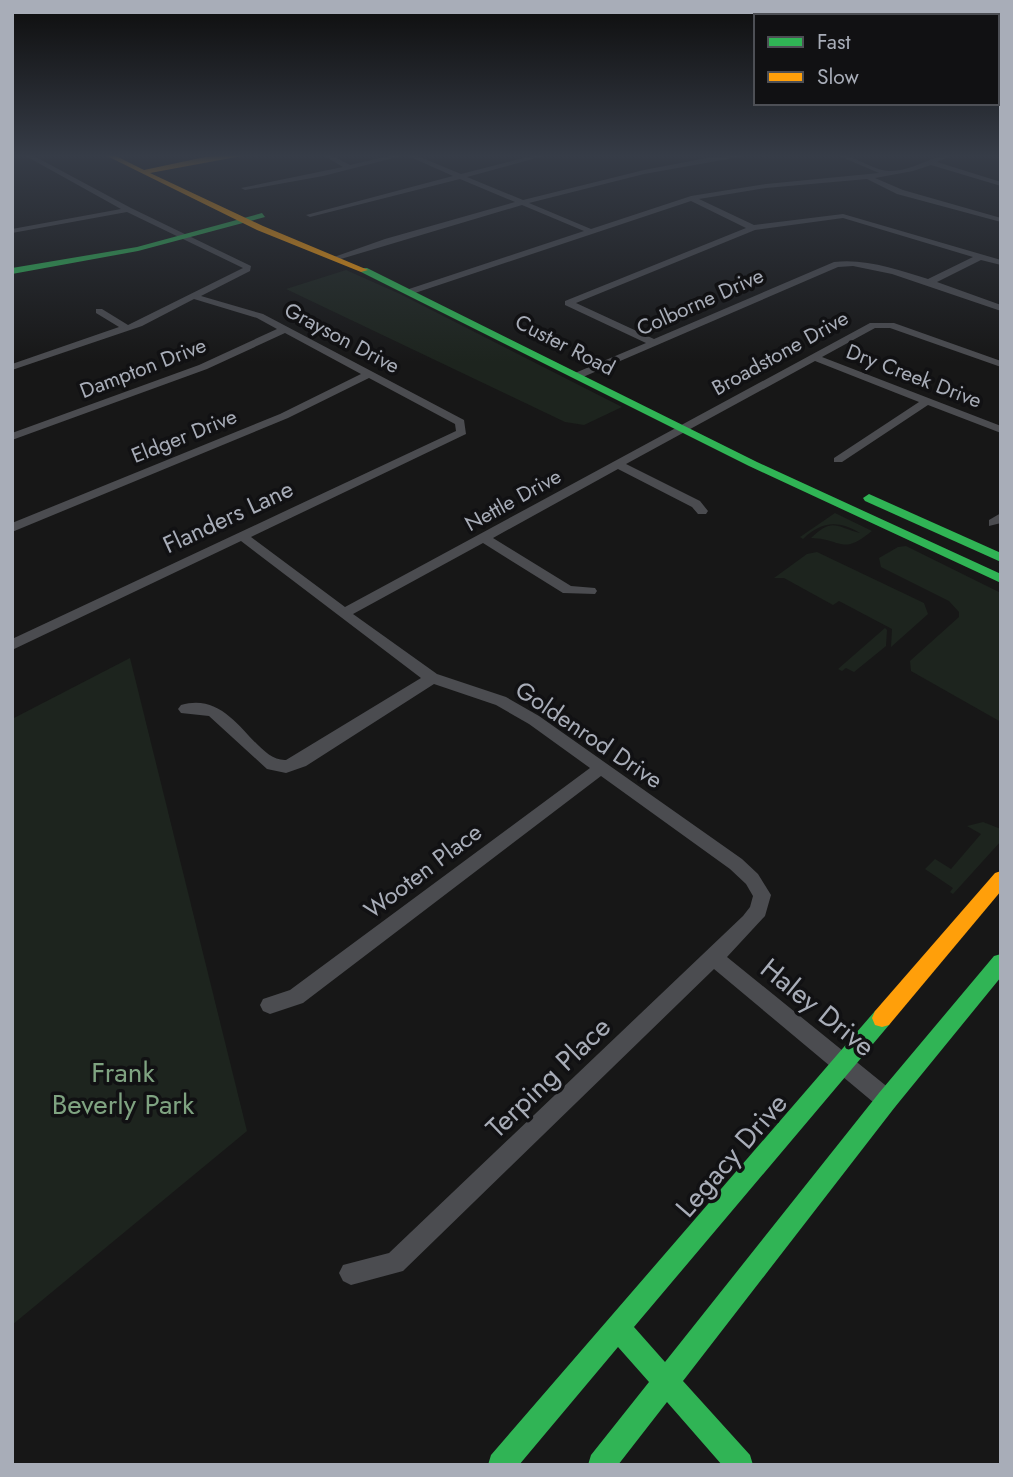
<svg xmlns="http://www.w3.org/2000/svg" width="1013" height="1477" viewBox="0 0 1013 1477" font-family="Jost,sans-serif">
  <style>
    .green { fill: #1d241e }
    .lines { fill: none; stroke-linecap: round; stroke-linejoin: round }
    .street { fill: #4b4c50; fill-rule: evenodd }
    .fast { fill: #30b455; fill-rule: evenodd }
    .slow { fill: #ff9f0a; fill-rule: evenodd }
    .labels { text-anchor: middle; stroke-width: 7; stroke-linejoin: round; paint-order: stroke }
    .far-street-label { font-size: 21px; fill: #a8adb8; stroke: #111113 }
    .street-label { font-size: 24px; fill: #a8adb8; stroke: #111113 }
    .near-street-label { font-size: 28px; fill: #a8adb8; stroke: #111113 }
    .near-park-label { font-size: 28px; fill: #7fa381; stroke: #111113 }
  </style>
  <rect width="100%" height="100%" fill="#171717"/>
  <g class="green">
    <path d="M 346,270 L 400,294 L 622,407 L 584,425 L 565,422 L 286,289 Z"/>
    <path d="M 835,513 L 872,531 C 841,556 843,539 811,538 C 833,517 836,527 860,533 C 839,520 821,521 803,539 L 800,537 Z"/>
    <path d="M 906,546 L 1001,593 L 1001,722 L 911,671 L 910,661 L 959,617 L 959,612 L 949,601 L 881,567 L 879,558 L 898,547 Z"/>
    <path d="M 817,552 L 924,603 L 928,614 L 891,647 L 892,629 L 839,601 L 833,605 L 784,578 L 774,578 L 807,554 Z"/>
    <path d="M 885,628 L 887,630 L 886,646 L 854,672 L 846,668 L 842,671 L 838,669 Z"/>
    <path d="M 130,658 L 247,1131 L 12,1325 L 12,719 Z"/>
    <path d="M 983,822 L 1001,829 L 1001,841 L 953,894 L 950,892 L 953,888 L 925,869 L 935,859 L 951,869 L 981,834 L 967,826 Z"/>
  </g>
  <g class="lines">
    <g class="street">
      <path d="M 24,155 L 32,155 L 131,208 L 251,266 L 250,271 L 201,296 L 263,314 L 464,420 L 466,434 L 251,537 L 345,607 L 870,323 L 894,323 L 1001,361 L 1001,367 L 890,328 L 875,328 L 822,357 L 1001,426 L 1001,433 L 928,405 L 842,462 L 834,462 L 834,458 L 919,402 L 815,361 L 626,464 L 700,501 L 708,511 L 706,514 L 698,514 L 692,507 L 618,469 L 493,538 L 571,586 L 595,588 L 597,591 L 595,594 L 563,593 L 483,543 L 353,614 L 437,674 L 506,697 L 539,716 L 742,859 L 758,874 L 771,895 L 765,916 L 727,957 L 895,1093 L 898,1100 L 895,1107 L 887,1111 L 879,1107 L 714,969 L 403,1271 L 351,1285 L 343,1281 L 339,1273 L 343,1265 L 389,1253 L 743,916 L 750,907 L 753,896 L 746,884 L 730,869 L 601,776 L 303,1003 L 270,1014 L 263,1011 L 260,1005 L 263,999 L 290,990 L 590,768 L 529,724 L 496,705 L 434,684 L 306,766 L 286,773 L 267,769 L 209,716 L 181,713 L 178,709 L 181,705 C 234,689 253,762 286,760 L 421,678 L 241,541 L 12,650 L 12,639 L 456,431 L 455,424 L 369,378 L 288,418 L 12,532 L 12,523 L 280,414 L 361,374 L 285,333 L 207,369 L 12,440 L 12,433 L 199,365 L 277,329 L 257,318 L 194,299 L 142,326 L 12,370 L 12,364 L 119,327 L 96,313 L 96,309 L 102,309 L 128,325 L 243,268 L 127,212 L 12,233 L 12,229 L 121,209 Z"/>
      <path d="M 323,155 L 331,155 L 350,165 L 393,155 L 405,155 L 323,176 L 245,190 L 241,188 L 343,167 Z"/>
      <path d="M 406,155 L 415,155 L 461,174 L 536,155 L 547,155 L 467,177 L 523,200 L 644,170 L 712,157 L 750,155 L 644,174 L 529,203 L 591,229 L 691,196 L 766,184 L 879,173 L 837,155 C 856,155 871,170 889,171 C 912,172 931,155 953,155 L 937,162 L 1001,182 L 1001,186 L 931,165 L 913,171 L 875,178 L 903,190 L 1001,218 L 1001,222 L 897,194 L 867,179 L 766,188 L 699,199 L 754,225 L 843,214 L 1001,260 L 1001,265 L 981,260 L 937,282 L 1001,305 L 1001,311 L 892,274 L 853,266 L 838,267 L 583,377 L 575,377 L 575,373 L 646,343 L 565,305 L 565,301 L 746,228 L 691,201 L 412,294 L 408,291 L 409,289 L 584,231 L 522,205 L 334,261 L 334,257 L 385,239 L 515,202 L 460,179 L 310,217 L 306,215 L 453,176 ZM 843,218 L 973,257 L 928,279 C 899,270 865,258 834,262 L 654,339 L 576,303 L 755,230 Z"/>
      <path d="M 1001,513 L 1001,523 L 989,526 L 989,520 Z"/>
    </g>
    <g class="fast">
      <path d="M 262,213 L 265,217 L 138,251 L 12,274 L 12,268 L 137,247 Z"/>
      <path d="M 361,268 L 367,268 L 757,462 L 1001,574 L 1001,583 L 749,466 L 361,272 Z"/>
      <path d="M 869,494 L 1001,553 L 1001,562 L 865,501 L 863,498 Z"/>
      <path d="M 1001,954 L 1001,977 L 895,1107 L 683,1381 L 750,1455 L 753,1465 L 722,1465 L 667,1402 L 618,1465 L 588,1465 L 591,1455 L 649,1382 L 618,1347 L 519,1465 L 488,1465 L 491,1455 L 875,1011 L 882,1009 L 889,1011 L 892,1018 L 889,1025 L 634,1327 L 665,1362 L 879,1093 L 994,956 Z"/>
    </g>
    <g class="slow">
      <path d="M 105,155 L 114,155 L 144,170 L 205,157 L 247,155 L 150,173 L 263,226 L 368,270 L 361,272 L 257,230 Z"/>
      <path d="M 1001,871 L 1001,891 L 889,1025 L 882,1027 L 875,1025 L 872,1018 L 875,1011 L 995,873 Z"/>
    </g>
  </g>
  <linearGradient id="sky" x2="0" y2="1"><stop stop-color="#0d0d0d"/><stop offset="0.43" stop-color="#363c47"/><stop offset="1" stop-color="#363c47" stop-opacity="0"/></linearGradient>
  <rect width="1013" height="362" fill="url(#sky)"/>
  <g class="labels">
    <g class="far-street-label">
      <text transform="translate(700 302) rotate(-24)" y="7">Colborne Drive</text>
      <text transform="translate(342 338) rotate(28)" y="7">Grayson Drive</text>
      <text transform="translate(565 345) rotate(27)" y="7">Custer Road</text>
      <text transform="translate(780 353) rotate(-29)" y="7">Broadstone Drive</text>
      <text transform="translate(143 368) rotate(-21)" y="7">Dampton Drive</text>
      <text transform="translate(914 376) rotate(21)" y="7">Dry Creek Drive</text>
      <text transform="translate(184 436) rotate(-22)" y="7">Eldger Drive</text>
      <text transform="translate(513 500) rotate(-29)" y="7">Nettle Drive</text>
    </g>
    <g class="street-label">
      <text transform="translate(228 517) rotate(-25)" y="8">Flanders Lane</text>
      <text transform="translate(589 735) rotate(34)" y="8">Goldenrod Drive</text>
      <text transform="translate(423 871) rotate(-37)" y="8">Wooten Place</text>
    </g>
    <g class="near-street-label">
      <text transform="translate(818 1007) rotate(39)" y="10">Haley Drive</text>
      <text transform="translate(548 1077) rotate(-44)" y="10">Terping Place</text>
      <text transform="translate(731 1155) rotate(-49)" y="10">Legacy Drive</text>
    </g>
    <g class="near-park-label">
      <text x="123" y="1082">Frank<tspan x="123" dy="32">Beverly Park</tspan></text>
    </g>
  </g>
  <rect width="1013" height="1477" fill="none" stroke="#a8adb8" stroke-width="28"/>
  <rect x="754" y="14" width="245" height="91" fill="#111113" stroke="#4d4f55" stroke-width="2"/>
  <rect x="768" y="37" width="35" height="10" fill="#30b455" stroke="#4d4f55" stroke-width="2"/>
  <text x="817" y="49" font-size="21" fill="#a8adb8">Fast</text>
  <rect x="768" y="72" width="35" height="10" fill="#ff9f0a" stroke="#4d4f55" stroke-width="2"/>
  <text x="817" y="84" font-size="21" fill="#a8adb8">Slow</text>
</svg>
